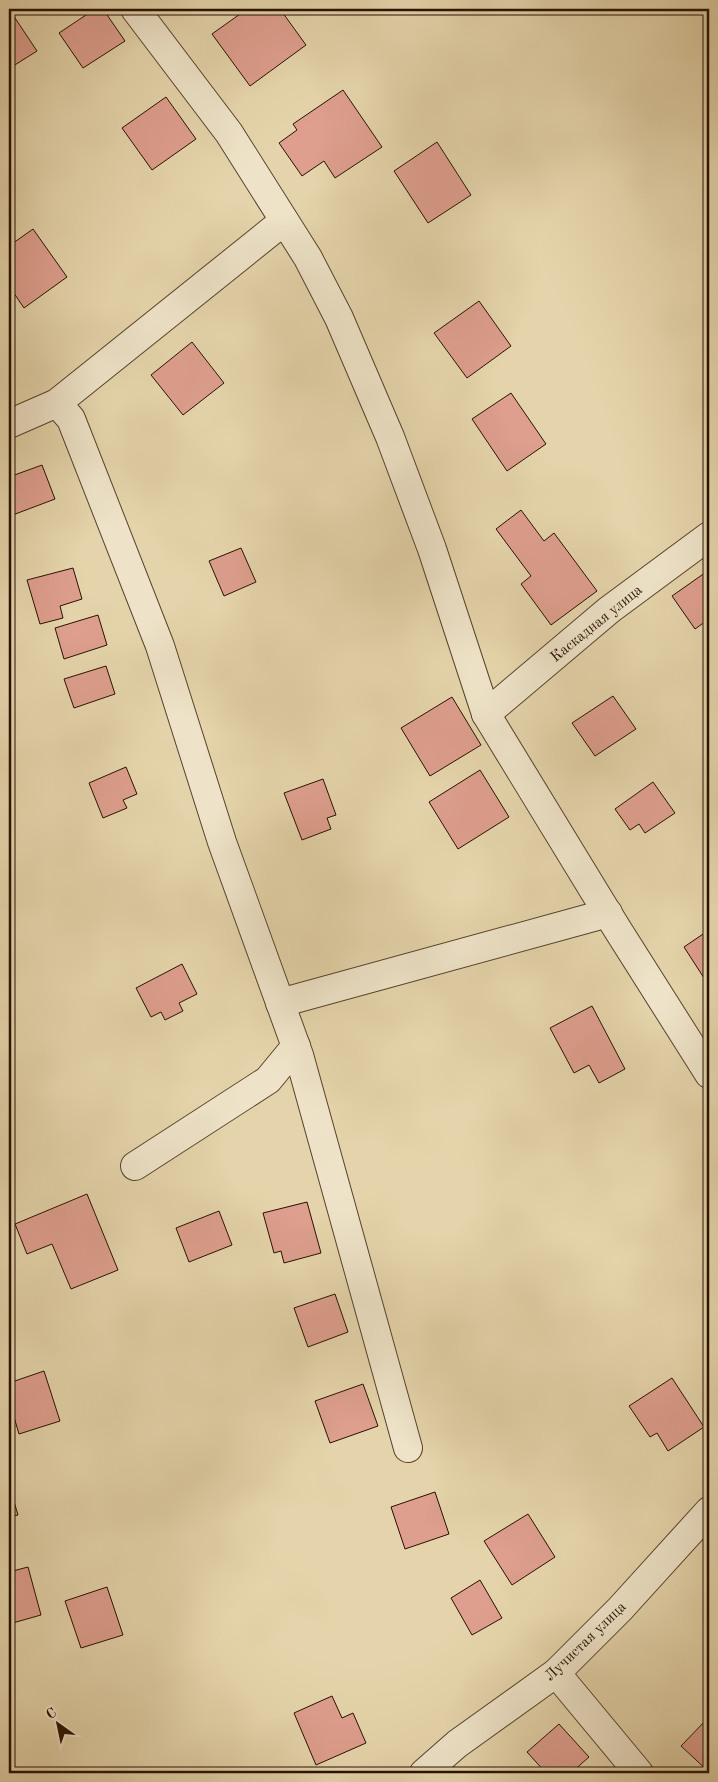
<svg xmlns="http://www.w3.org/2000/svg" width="718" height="1782" viewBox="0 0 718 1782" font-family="'Old Standard TT',serif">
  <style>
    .building { fill: #de9f8e; stroke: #271100 }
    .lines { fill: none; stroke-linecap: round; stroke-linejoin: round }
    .minor-casing { stroke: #56422b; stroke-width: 30 }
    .minor { stroke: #eee3c8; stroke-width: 28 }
    .labels { text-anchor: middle; stroke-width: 4.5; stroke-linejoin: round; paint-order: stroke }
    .street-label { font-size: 15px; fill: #271100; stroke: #eee3c8 }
  </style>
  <rect width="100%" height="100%" fill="#e5d4ab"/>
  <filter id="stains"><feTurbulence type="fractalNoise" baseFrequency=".004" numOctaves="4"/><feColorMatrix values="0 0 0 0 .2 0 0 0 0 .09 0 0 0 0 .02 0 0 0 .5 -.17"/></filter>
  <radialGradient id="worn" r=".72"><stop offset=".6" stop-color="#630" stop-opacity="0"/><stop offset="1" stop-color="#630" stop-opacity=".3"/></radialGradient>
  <g class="building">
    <path d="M 9,9 L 37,51 L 10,68 L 9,66 Z"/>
    <path d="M 95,9 L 103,9 L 125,41 L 83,68 L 59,33 Z"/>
    <path d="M 247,9 L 280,9 L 306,45 L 250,86 L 212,34 Z"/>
    <path d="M 343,90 L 382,147 L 335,178 L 324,161 L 302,176 L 279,143 L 297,130 L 293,124 Z"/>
    <path d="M 166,97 L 196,139 L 152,170 L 122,128 Z"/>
    <path d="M 437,142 L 471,195 L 428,223 L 394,171 Z"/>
    <path d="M 33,229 L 67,277 L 24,308 L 9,286 L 9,246 Z"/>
    <path d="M 479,301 L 511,346 L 467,378 L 434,333 Z"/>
    <path d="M 192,342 L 224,383 L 183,415 L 151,375 Z"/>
    <path d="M 511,393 L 546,444 L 507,471 L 472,419 Z"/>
    <path d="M 42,465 L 55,499 L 10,516 L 9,512 L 9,477 Z"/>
    <path d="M 521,510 L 544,541 L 554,533 L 597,591 L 551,625 L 521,584 L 531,576 L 496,529 Z"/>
    <path d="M 241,548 L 256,582 L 224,596 L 209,561 Z"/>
    <path d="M 73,568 L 82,599 L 60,606 L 63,618 L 40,624 L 27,580 Z"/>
    <path d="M 709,570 L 709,619 L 695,629 L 672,596 Z"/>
    <path d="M 98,615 L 107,645 L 64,659 L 55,628 Z"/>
    <path d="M 106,666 L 115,694 L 74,708 L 64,679 Z"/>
    <path d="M 613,696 L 636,729 L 595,756 L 572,723 Z"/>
    <path d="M 452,697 L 481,745 L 430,776 L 401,728 Z"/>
    <path d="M 126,767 L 137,794 L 123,800 L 127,808 L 103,818 L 89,783 Z"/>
    <path d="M 480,770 L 509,817 L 458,849 L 429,802 Z"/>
    <path d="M 323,779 L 336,815 L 327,818 L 331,829 L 302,840 L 284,793 Z"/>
    <path d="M 653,782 L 675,813 L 645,833 L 639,824 L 630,830 L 615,809 Z"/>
    <path d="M 709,930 L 709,975 L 704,978 L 684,947 Z"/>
    <path d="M 182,964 L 197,994 L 179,1003 L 183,1011 L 165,1020 L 161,1012 L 151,1017 L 136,988 Z"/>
    <path d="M 592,1006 L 625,1069 L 599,1083 L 589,1065 L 574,1073 L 550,1028 Z"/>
    <path d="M 87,1194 L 118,1270 L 71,1289 L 52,1244 L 27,1254 L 15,1224 Z"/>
    <path d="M 307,1202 L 321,1253 L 284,1263 L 281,1251 L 274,1253 L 263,1213 Z"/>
    <path d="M 219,1211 L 232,1245 L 189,1262 L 176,1228 Z"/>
    <path d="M 335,1294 L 348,1332 L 308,1347 L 294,1308 Z"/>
    <path d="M 44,1371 L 60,1421 L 19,1434 L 9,1400 L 9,1383 Z"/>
    <path d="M 672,1378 L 704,1427 L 668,1451 L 657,1433 L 650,1437 L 629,1406 Z"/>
    <path d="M 363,1384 L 378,1426 L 330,1443 L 315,1401 Z"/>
    <path d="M 9,1485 L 18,1515 L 9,1517 Z"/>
    <path d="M 435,1492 L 449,1534 L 405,1549 L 391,1507 Z"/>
    <path d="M 528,1514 L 555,1557 L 512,1585 L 484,1541 Z"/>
    <path d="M 28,1567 L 41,1615 L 9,1624 L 9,1572 Z"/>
    <path d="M 480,1580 L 502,1618 L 472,1635 L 451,1598 Z"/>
    <path d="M 107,1587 L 123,1635 L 81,1648 L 65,1601 Z"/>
    <path d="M 332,1696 L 342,1718 L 353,1713 L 366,1743 L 316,1765 L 294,1713 Z"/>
    <path d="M 707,1719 L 709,1721 L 709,1772 L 681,1746 Z"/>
    <path d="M 559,1724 L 589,1757 L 571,1773 L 546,1773 L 527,1752 Z"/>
  </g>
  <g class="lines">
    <defs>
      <g id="minor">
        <path d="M 135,9 L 229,133 L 308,258 L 339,318 L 390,437 L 432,549 L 486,714 L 616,927 L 709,1074"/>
        <path d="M 57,403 L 71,419 L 160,646 L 222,842 L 299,1055 L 408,1448"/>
        <path d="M 9,424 L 57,403 L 284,221"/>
        <path d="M 486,714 L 609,610 L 709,536"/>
        <path d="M 280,1003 L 608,913"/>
        <path d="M 135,1166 L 268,1080 L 296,1046"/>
        <path d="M 556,1673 L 639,1773"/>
        <path d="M 424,1773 L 457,1744 L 556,1673 L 620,1609 L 709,1511"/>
      </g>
    </defs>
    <use href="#minor" class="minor-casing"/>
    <use href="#minor" class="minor"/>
  </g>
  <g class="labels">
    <g class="street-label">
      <text transform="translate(596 623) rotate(-39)" y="5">Каскадная улица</text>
      <text transform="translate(585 1641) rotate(-44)" y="5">Лучистая улица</text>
    </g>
  </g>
  <rect width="718" height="1782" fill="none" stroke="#e5d4ab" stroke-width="30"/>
  <rect x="10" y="10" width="698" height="1762" fill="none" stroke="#271100" stroke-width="2.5"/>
  <rect x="15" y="15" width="688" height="1752" fill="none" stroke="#271100"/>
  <g transform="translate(58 1724) rotate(327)" stroke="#eee3c8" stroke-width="4" paint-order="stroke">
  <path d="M0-4L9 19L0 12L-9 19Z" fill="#271100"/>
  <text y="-8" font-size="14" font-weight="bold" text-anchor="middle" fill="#271100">С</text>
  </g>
  <rect width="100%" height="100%" filter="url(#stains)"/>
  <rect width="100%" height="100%" fill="url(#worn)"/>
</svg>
